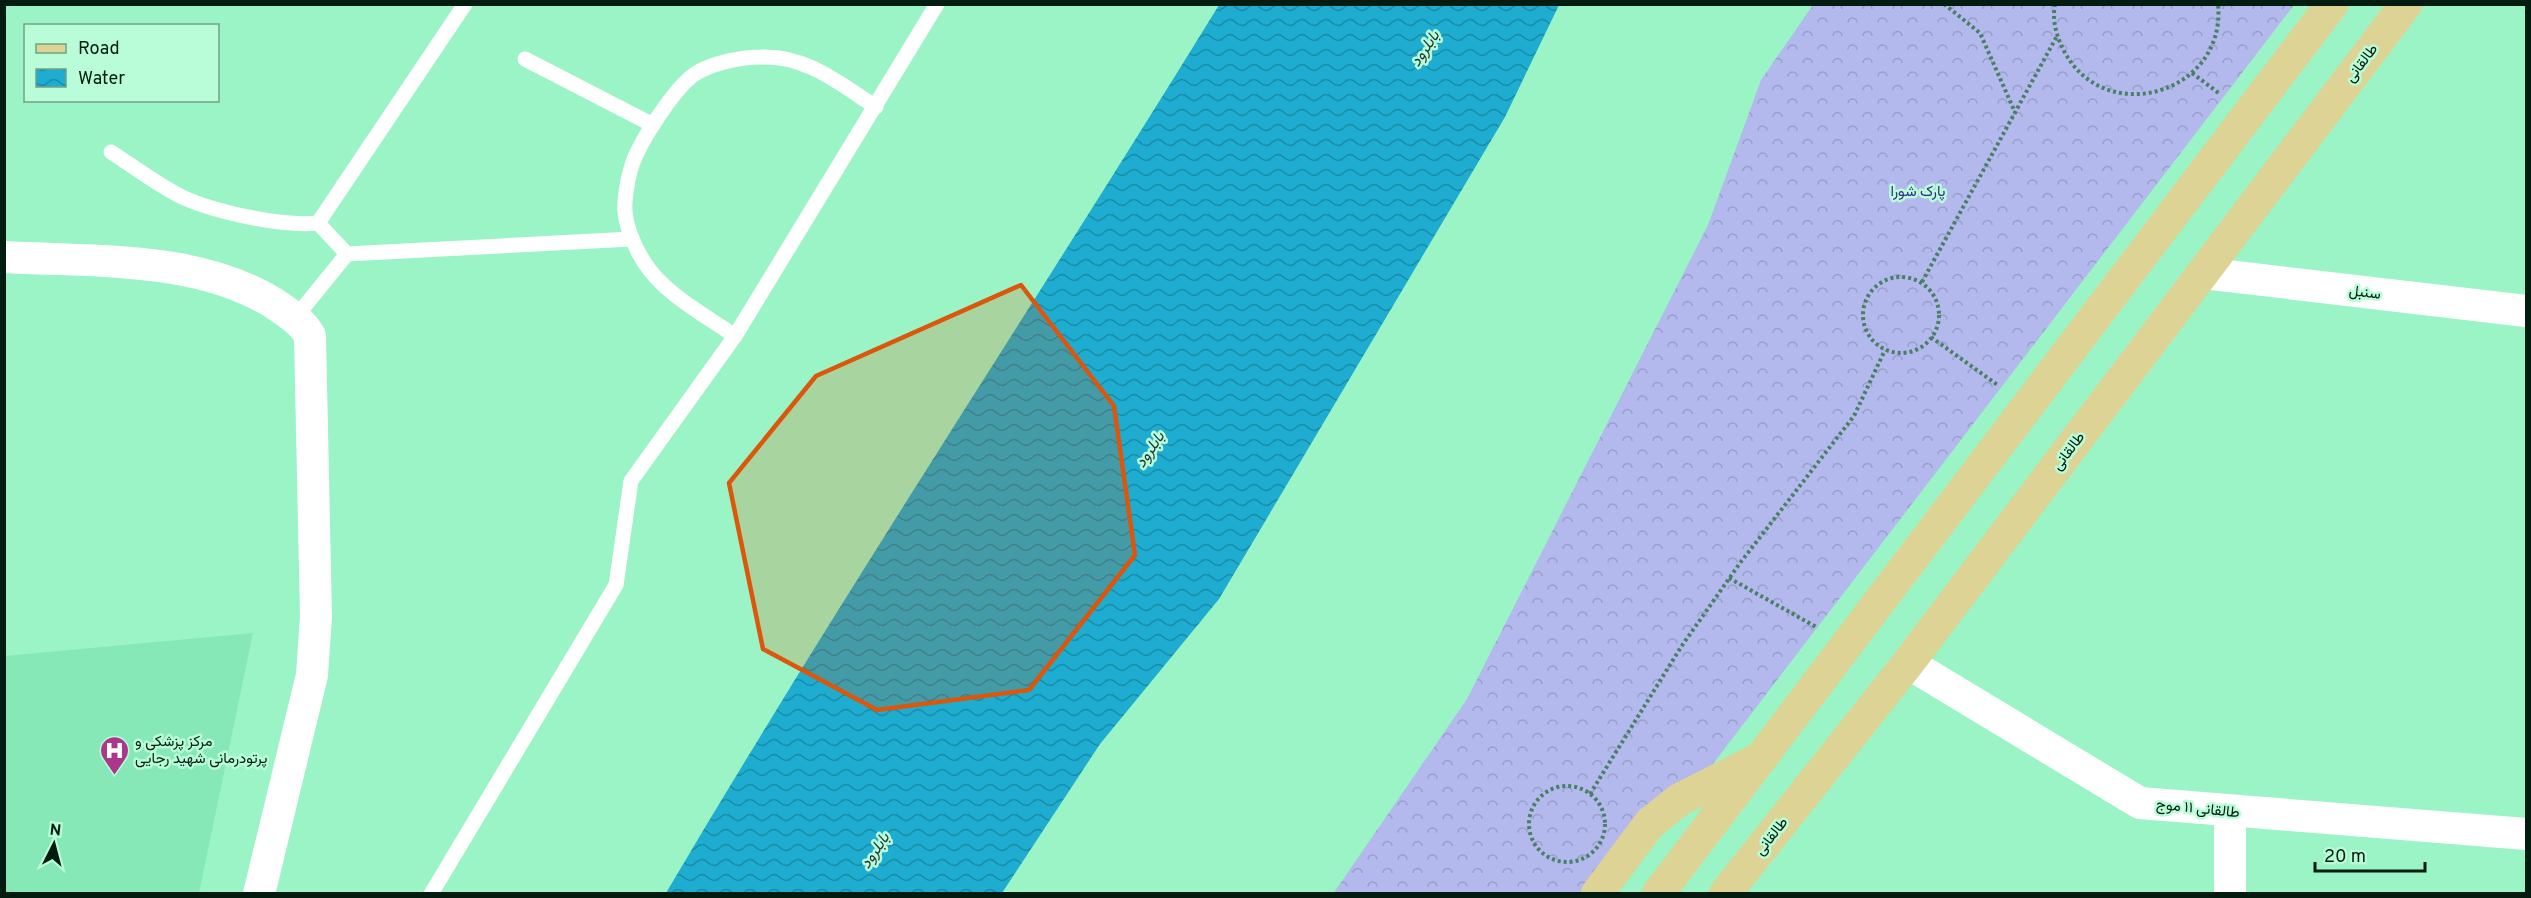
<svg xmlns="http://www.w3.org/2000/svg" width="2531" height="898" viewBox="0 0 2531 898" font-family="Overpass,Vazirmatn,sans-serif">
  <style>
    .built { fill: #87e8b7 }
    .forest { fill: url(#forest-crowns) }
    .water { fill: url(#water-waves) }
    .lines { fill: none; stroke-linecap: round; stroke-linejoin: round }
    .path { stroke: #488063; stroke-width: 4; stroke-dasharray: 3 3; stroke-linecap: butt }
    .lane { stroke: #fff; stroke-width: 15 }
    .street { stroke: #fff; stroke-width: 32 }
    .primary { stroke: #ddd395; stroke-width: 33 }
    .marked { fill: #dc560c; fill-opacity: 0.2; stroke: #dc560c; stroke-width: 4.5; stroke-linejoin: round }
    .labels { text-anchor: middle; stroke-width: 5; stroke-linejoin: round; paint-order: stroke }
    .street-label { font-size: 15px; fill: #021d10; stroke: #b8fdd7 }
    .park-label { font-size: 15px; fill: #332988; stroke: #b8fdd7 }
    .poi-label { font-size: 15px; fill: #021d10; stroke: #b8fdd7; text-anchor: start }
    .water-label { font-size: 16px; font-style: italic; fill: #1d3239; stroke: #b8fdd7 }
  </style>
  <defs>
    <pattern id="forest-crowns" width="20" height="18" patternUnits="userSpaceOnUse" patternTransform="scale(1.5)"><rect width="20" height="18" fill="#b3b8ed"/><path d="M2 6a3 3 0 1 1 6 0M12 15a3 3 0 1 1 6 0" fill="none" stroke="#989eca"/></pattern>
    <pattern id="water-waves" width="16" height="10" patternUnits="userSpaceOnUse" patternTransform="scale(1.5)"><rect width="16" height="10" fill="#1eadd0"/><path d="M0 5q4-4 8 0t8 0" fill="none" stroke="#188ca7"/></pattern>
  </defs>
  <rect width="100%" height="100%" fill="#9bf4c5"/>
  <path class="built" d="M 253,633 L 199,893 L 5,893 L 5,656 Z"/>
  <path class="forest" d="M 1813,5 L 2294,5 L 1614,893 L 1333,894 L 1467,699 L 1708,225 L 1761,80 Z"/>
  <path class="water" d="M 1219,5 L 1559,5 L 1505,117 L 1219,599 L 1100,744 L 1002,893 L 666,893 C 843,593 1036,302 1219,5 Z"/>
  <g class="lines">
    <g class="path">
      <path d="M 1944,4 L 1980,33 L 2014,110"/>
      <path d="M 2055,4 C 2052,19 2056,35 2063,49 C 2103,130 2227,94 2218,4"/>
      <path d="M 2192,73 L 2220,94"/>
      <circle cx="1901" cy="315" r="38"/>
      <path d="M 1922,282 L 2057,36"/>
      <path d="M 1931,337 L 1999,386"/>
      <path d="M 1729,578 L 1818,628"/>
      <circle cx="1567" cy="824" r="38"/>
      <path d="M 1590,794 L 1681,647 L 1740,563 L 1854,416 L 1885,350"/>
    </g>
    <g class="lane">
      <path d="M 525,59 L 653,125"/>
      <path d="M 111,152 C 134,167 158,185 182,197 C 215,212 282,227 318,223 L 347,254"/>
      <path d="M 318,223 L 465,4"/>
      <path d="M 295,318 L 347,254 L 632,239"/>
      <path d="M 735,336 C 705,315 664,294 644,262 C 634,246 623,221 625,202 C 626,190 629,173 633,162 C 642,139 678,81 700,71 C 717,62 742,57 762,57 C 806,55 840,84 876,107"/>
      <path d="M 431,894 L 616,585 L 631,481 L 735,336 L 937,4"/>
    </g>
    <g class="street">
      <path d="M 4,257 C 95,262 204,255 281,308 C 293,317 303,323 310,336 L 316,617 L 312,675 L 259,894"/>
      <path d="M 2203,273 L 2526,311"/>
      <path d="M 1908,663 L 2140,803 L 2526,834"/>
      <path d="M 2230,812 L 2230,894"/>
    </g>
    <g class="primary">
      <path d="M 1597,894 L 1650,823 L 1679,800 L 1753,762"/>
      <path d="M 1658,894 L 2332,4"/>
      <path d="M 1725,894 L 1908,663 L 2406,4"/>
    </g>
  </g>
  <path class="marked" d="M 1021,285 L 1114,406 L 1135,555 L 1029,690 L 877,710 L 763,649 L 729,483 L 816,376 Z"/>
  <defs>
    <symbol id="hospital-pin" viewBox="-11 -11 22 30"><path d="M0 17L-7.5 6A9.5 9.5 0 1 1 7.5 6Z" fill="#ad368d" stroke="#b8fdd7"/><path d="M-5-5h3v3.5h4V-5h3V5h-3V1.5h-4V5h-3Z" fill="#fff"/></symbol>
  </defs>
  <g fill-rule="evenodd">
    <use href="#hospital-pin" x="98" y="734" width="33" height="45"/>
  </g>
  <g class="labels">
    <g class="street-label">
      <text transform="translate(2361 63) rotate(-53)" y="5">طالقانی</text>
      <text transform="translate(2365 292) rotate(7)" y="5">سنبل</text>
      <text transform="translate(2068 451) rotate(-53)" y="5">طالقانی</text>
      <text transform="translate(2198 808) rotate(6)" y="5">طالقانی ۱۱ موج</text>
      <text transform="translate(1771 836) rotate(-52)" y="5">طالقانی</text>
    </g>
    <g class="park-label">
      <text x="1918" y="196">پارک شورا</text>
    </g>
    <g class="poi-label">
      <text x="135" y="746">مرکز پزشکی و<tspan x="135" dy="17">پرتودرمانی شهید رجایی</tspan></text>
    </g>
    <g class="water-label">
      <text transform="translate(1424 48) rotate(-56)" y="6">بابلرود</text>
      <text transform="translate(1149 449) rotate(-56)" y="6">بابلرود</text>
      <text transform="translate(874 850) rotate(-56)" y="6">بابلرود</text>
    </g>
  </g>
  <rect width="2531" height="898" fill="none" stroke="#021d10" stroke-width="12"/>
  <rect x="24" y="24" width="195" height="78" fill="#b8fdd7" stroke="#6fa387" stroke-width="1.5"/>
  <rect x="36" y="44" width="30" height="9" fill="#ddd395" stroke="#6fa387" stroke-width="1.5"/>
  <text x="78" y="54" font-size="18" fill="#021d10">Road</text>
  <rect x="36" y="69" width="30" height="18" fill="url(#water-waves)" stroke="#6fa387" stroke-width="1.5"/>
  <text x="78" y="84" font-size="18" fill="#021d10">Water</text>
  <g transform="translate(54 844) rotate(6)" stroke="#b8fdd7" stroke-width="4.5" paint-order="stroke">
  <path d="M0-4.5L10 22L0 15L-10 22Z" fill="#021d10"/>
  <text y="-9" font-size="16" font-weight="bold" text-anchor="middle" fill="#021d10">N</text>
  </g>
  <path d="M2315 862v9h110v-9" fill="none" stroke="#021d10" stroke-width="3"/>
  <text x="2324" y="862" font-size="18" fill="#021d10" stroke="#b8fdd7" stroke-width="4.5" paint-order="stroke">20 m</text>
</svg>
